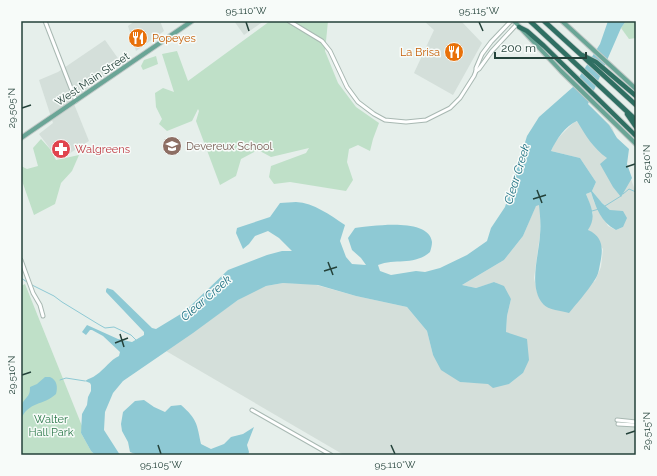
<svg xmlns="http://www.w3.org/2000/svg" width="657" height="476" viewBox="0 0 657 476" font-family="Raleway,sans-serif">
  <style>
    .built { fill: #d4dfda }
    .green { fill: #bfe0c8 }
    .water { fill: #8ec9d4 }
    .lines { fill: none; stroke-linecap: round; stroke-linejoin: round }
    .stream { stroke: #8ec9d4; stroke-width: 1 }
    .minor-casing { stroke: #a8b8b2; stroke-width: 5 }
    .major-casing { stroke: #c2cac8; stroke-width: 6 }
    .highway-casing { stroke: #c2cac8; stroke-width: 6 }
    .minor { stroke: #fff; stroke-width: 3 }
    .major { stroke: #6aa596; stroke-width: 4 }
    .highway { stroke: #2f6f62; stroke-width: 4.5 }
    .ticks { fill: none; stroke: #24423a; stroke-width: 1.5 }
    .labels { text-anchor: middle; stroke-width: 3; stroke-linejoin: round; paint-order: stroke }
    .food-label { font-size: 11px; fill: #c56008; stroke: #f7fbf9; text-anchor: start }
    .street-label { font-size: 11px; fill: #24423a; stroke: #f7fbf9 }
    .education-label { font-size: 11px; fill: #785e54; stroke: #f7fbf9; text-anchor: start }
    .health-label { font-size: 11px; fill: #be3a42; stroke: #f7fbf9; text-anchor: start }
    .park-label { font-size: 11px; fill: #2d7a4b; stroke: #f7fbf9 }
    .water-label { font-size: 12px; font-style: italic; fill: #1c6f80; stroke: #f7fbf9 }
    .neatline { fill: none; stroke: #24423a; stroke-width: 1.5 }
    .ticks-label { font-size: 10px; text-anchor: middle; fill: #24423a }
  </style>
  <rect width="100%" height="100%" fill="#e6efeb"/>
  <g class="built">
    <path d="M 135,21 L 160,21 L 164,31 L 136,51 L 128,26 Z"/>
    <path d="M 234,21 L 264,21 L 244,35 Z"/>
    <path d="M 424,21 L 461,21 L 482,43 L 453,95 L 414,73 L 434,30 Z"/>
    <path d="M 105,40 L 122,64 L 72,99 L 89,141 L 64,157 L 58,159 L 39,134 L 53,123 L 39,80 L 58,72 Z"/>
    <path d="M 591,107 L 612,127 L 636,193 L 636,455 L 344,455 L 166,351 L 238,300 L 251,292 L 266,286 L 283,283 L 313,284 L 356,296 L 407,307 L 427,331 L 433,355 L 460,382 L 509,384 L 523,373 L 506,332 L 507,316 L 511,299 L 495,282 L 476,288 L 462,285 L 504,260 L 523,236 L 536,205 L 540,204 L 540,235 L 534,278 L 537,292 L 543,304 L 595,281 L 601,267 L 603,249 L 588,230 L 593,213 L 586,194 L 591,192 L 594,202 L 608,226 L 616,230 L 623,227 L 610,210 L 600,201 L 592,191 L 596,182 L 580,158 L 551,151 L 555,142 L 561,135 L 573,123 L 586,118 Z"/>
  </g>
  <g class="green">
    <path d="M 270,21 L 328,21 L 325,51 L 338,83 L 356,107 L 379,123 L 373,139 L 370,151 L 358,145 L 349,149 L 347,162 L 353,180 L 346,191 L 290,182 L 274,184 L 269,177 L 271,166 L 306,153 L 309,148 L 271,157 L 258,150 L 241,159 L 236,176 L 220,185 L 196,121 L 199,111 L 198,109 L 192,121 L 167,131 L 159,124 L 162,119 L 156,107 L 155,93 L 163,88 L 174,92 L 162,54 L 177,51 L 188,81 Z"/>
    <path d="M 626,21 L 636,21 L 636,38 L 629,39 L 621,28 Z"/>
    <path d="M 156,56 L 158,64 L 143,70 L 141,66 L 144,60 Z"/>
    <path d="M 41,139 L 50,149 L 56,160 L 79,155 L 72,171 L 61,183 L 55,204 L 34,215 L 21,178 L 21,166 L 27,169 L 38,166 L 33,148 Z"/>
    <path d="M 25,284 L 82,426 L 81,433 L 91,451 L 95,455 L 21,455 L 21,286 Z"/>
  </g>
  <g class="water">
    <path d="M 608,21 L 626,21 L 621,28 L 588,104 L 609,125 L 617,138 L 629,149 L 627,164 L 632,178 L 621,197 L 613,187 L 600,164 L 607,158 C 593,148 586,136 577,121 C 565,126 556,140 551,151 L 580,158 L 596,182 L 592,191 L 602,203 L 610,210 L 623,211 L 627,218 L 623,227 L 616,230 C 601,222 596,208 591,192 L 586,194 C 591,207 597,216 588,230 C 604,237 603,250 600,264 C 599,270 598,276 594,281 C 587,292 577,303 569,313 C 562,311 548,310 543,304 C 528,287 539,255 540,235 C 541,225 540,214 539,205 L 536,206 L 523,236 L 504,260 L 462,285 L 476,288 L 494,282 L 504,286 L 511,299 L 507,316 L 506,332 L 527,339 L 529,360 L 523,373 L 509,384 L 493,388 L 488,384 L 460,382 L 441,370 L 433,355 L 427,331 L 407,307 L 356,296 L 318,285 L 283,283 L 266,286 L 238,300 L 193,333 L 123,381 L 113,393 L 105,412 L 104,430 L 120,455 L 95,455 L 91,451 L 81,433 L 82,414 L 87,405 L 88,397 L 91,391 L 91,385 L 90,383 L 85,381 C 89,378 93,378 96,375 C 105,369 110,360 119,356 L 120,352 L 103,336 L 92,330 L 90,330 L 86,335 L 82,332 L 87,325 L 118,339 L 132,342 L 144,335 L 144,332 L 106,292 L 106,290 L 107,288 L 113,290 L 152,328 L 156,329 L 184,312 L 228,270 L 267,255 L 282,251 L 292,251 L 279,238 L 268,231 L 255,236 L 249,244 L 243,249 L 236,233 L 237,228 L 270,217 L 280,203 C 285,203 291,202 296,202 C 314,203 330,215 345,225 L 340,241 L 346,257 L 352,264 L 366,265 L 361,258 L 352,250 L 348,238 L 355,228 C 372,226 429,217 432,242 C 432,245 431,249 430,252 C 414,266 396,258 378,265 L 380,271 L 391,275 L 416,271 L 425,272 L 440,268 L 467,255 L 487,241 L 491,228 L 505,207 L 527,136 L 539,117 L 573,87 L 600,44 Z"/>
    <path d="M 45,377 L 50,377 C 57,380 58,387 56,394 C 43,406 29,401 21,419 C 21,414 20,407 23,402 C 28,395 30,396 30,387 L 37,384 Z"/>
    <path d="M 144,400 L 154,407 L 165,412 L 171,406 L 181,405 C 197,419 197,424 201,444 L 211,449 L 224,444 L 231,437 L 243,434 L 254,427 L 247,445 L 249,452 L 248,455 L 138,455 L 130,452 L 128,442 L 122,431 L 121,424 L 123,412 L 135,401 Z"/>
  </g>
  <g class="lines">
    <g class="stream">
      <path d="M 623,194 L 629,189 L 636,192"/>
      <path d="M 605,206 L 621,196"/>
      <path d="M 592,211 L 599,209"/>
      <path d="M 21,278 L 27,282"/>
      <path d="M 32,285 L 54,296 L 62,302 L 98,324 L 105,328 L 114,327 L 131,335 L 136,340"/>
      <path d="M 60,380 L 66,378 L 85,381"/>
    </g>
    <defs>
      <g id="minor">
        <path d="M 45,21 L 76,101"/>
        <path d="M 289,21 L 322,41 L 330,51 L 347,87 L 358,102 L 374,114 L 385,120 L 406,122 L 426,120 L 450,108 L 460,98 L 474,76 L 476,71 L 476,68 L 482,54 L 491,42 L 511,21"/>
        <path d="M 476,71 L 479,69 L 492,51 L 517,24"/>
        <path d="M 21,260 L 33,293 L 40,305 L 43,316"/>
        <path d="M 252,410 L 331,455"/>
        <path d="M 617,420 L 636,422"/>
        <path d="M 618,424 L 636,425"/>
      </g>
      <g id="major">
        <path d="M 514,21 L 561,71 L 636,144"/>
        <path d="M 562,21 L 636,89"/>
        <path d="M 21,138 L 192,21"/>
      </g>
      <g id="highway">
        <path d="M 530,21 L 636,120"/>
        <path d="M 544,21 L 636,105"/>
        <path d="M 519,27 L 527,31 L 544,46 L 636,136"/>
        <path d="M 582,55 L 596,62 L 636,96"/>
        <path d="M 627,114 L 636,127"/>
      </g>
    </defs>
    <use href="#minor" class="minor-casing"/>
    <use href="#major" class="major-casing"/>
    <use href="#highway" class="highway-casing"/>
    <use href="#minor" class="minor"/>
    <use href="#major" class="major"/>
    <use href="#highway" class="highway"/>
  </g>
  <path class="ticks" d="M 246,22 L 249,31M 479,22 L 483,31M 22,108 L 31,105M 626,167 L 635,164M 537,190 L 542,203M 533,199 L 546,195M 328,262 L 333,275M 324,271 L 337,267M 120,334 L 124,347M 115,343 L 128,338M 22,375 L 31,372M 626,434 L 635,431M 158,445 L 161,454M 391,445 L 395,454"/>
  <defs>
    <symbol id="restaurant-disc" viewBox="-11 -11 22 22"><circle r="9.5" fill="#e8710a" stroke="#f7fbf9"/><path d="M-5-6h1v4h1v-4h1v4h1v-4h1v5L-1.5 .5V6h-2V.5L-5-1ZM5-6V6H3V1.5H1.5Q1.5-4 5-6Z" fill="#fff"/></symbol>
    <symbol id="school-disc" viewBox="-11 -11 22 22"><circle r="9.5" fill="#8d6e63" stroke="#f7fbf9"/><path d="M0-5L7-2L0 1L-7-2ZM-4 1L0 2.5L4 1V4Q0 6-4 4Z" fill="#fff"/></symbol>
    <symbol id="pharmacy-disc" viewBox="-11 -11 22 22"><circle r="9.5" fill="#e0444e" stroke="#f7fbf9"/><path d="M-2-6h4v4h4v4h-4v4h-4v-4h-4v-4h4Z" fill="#fff"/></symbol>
  </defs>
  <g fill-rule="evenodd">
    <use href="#restaurant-disc" x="127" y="27" width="22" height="22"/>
    <use href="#restaurant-disc" x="443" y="41" width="22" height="22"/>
    <use href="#school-disc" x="161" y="135" width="22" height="22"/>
    <use href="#pharmacy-disc" x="50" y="138" width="22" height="22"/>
  </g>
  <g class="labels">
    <g class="food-label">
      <text x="152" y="42">Popeyes</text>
      <text x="440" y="56" text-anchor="end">La Brisa</text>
    </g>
    <g class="street-label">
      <text transform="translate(92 79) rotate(-34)" y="4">West Main Street</text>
    </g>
    <g class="education-label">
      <text x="186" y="150">Devereux School</text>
    </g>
    <g class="health-label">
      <text x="75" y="153">Walgreens</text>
    </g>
    <g class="park-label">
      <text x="51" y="423">Walter<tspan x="51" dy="13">Hall Park</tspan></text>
    </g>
    <g class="water-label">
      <text transform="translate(517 174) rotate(-73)" y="4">Clear Creek</text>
      <text transform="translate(206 298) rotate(-41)" y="4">Clear Creek</text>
    </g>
  </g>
  <rect width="657" height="476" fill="none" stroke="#f7fbf9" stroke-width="44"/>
  <path d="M495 52v6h91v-6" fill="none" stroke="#24423a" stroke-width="2"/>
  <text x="501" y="52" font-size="12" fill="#24423a" stroke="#f7fbf9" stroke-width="3" paint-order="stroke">200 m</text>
  <rect x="22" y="22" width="613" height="432" class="neatline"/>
  <g class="ticks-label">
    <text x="246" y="14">95.110°W</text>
    <text x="479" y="14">95.115°W</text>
    <text transform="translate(11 108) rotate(-90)" y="4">29.505°N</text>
    <text transform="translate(646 164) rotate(-90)" y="4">29.510°N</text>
    <text transform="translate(11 375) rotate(-90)" y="4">29.510°N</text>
    <text transform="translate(646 431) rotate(-90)" y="4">29.515°N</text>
    <text x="161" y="468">95.105°W</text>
    <text x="395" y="468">95.110°W</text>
  </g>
</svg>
